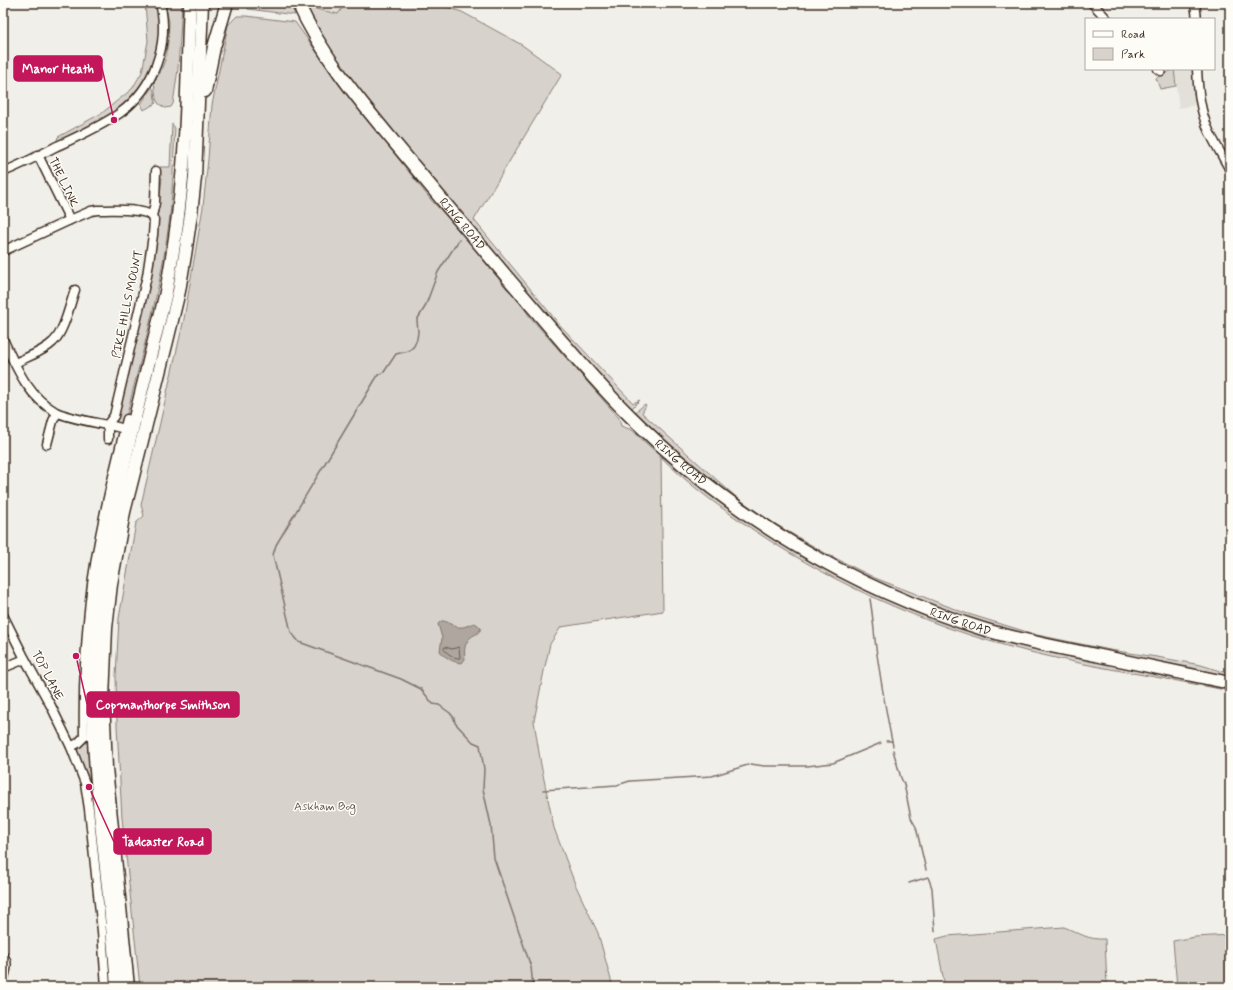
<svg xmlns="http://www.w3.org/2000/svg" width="1233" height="990" viewBox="0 0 1233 990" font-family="Mynerve,sans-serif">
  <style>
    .built { fill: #e3e0da }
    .green { fill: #d7d2cc; stroke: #897e75 }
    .water { fill: #aea69f; stroke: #80746b }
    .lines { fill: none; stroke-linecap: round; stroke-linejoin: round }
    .shore { stroke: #695c52; stroke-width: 1 }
    .stream { stroke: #80746b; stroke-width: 1.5 }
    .minor-casing { stroke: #3b2a1e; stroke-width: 11 }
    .highway-casing { stroke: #3b2a1e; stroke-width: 15 }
    .minor { stroke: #fdfcf7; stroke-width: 8 }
    .highway { stroke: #fdfcf7; stroke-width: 12 }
    .labels { text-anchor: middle; stroke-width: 3; stroke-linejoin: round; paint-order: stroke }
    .street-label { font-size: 12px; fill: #3b2a1e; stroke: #fdfcf7 }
    .park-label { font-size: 12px; fill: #62544a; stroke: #fdfcf7 }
    .leader { fill: none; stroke: #c2185b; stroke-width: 1.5 }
    .callout-dot { fill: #c2185b; stroke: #fdfcf7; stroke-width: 1.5 }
    .callout { fill: #c2185b; stroke: #c2185b; stroke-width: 1.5 }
    .callout-label { font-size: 13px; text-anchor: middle; font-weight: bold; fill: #fff }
  </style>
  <rect width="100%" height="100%" fill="#f1efea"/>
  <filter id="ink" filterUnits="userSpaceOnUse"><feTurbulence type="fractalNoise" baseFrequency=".025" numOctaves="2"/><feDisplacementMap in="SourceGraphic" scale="8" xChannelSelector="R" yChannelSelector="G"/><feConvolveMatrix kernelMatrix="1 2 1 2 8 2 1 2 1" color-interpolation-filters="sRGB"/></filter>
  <g filter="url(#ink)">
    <g class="built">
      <path d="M 316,3 L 346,3 L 338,14 L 315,9 Z"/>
      <path d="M 1174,69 L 1194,69 L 1196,105 L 1179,108 Z"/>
    </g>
    <g class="green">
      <path d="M 145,3 L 155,3 C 170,48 146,88 111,115 C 105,119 98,122 91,125 C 80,131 68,137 56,143 L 58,137 L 102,113 L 132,89 L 142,72 L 148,41 Z"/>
      <path d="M 165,3 L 182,3 L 178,69 L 173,104 L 171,107 L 165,108 L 159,104 L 156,99 L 154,82 L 160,73 L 165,60 L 168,42 L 169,22 Z"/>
      <path d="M 249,3 L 290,3 L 295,15 L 248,9 Z"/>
      <path d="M 305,3 L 316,3 L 316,9 L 338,14 L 346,3 L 435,3 L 462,12 L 522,45 L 562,74 L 474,220 L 559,324 L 633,403 L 640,400 L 630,410 L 563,338 L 367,102 L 332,52 L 306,7 Z"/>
      <path d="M 237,16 L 246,16 L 295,22 L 341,86 L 431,200 L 479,250 L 480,256 L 507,289 L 514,294 L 530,317 L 619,418 L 621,426 L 632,430 L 660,456 L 672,462 L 713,493 L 909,605 L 1230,686 L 1230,691 C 1162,677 1093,668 1026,651 C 924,626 824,580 739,520 C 711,501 684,480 661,457 L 663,611 L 561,627 L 550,644 L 544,671 L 534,721 L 541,765 L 554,828 L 575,884 L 598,933 L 613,987 L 140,987 L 122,818 L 117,726 L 116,676 L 119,618 L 136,523 L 144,516 L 141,505 L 184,319 L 203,207 L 208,159 L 212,105 L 228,25 Z"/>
      <path d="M 1174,69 L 1176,86 L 1160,89 L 1156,78 Z"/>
      <path d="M 152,87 C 155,91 154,98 156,103 L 144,110 L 141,104 Z"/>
      <path d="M 172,124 L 175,128 C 173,164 173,201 167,237 C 158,300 140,360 125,422 L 120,425 L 112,423 L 153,253 L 162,178 L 159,177 L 160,167 L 170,167 Z"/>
      <path d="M 645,404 L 646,405 L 642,413 L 736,497 L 775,524 L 825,553 L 875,578 L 965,613 L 1037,635 L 1110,650 L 1157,657 L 1201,665 L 1230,674 L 1230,679 L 1222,677 L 1206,672 L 1187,667 L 1139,661 L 1036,639 L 964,618 L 873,582 L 823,556 L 774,526 L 727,495 L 633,414 Z"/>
      <path d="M 87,735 L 90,781 L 87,782 L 77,750 Z"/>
      <path d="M 1064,927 C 1080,933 1087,940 1105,939 L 1107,987 L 945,987 L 936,939 L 947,936 Z"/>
      <path d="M 1230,935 L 1230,987 L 1177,987 L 1173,941 L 1195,937 Z"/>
    </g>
    <path class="water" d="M 441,621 C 448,620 452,627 459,627 C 465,628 469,624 475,623 L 479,626 L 481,628 C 479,634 475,634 471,637 C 464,643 464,651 465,659 L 462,663 C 454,663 444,657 440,651 L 442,638 L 438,624 Z"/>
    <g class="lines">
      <path class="shore" d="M 445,647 L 452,649 L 459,647 L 460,658 C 455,659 446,653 444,649 Z"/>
      <g class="stream">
        <path d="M 459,240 L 438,272 L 425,307 L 417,320 L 418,332 L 417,339 L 414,346 L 409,351 L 396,354 L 384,372 L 378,375 L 276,545 L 273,555 L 291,632 L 299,642 L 401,679 L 421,689 L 433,704 L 439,705 L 450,713 L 454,718 L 455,723 L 473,742 L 480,745 L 484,769 L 483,789 L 491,825 L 494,858 L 531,967 L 533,987"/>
        <path d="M 870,599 C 873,616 874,632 876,648 C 881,681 886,714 893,746"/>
        <path d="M 886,741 L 892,741"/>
        <path d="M 893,750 L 901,778 L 904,784 L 911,818 L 916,827 L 926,870"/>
        <path d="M 543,790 L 617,785 L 630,781 L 712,776 L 751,764 L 764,766 L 807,766 L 833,763 L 881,743"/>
        <path d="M 909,883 L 928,877 L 932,888 L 935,931"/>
      </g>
      <defs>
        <g id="minor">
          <path d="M 1092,3 L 1107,19"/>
          <path d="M 1195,3 L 1197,19"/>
          <path d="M 1158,69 L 1161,71"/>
          <path d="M 1197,69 C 1198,90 1200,111 1209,131 C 1215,144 1223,157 1230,170"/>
          <path d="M 38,155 L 70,220"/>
          <path d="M 3,172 C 21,165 38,156 55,147 C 77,137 100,127 120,113 C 154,88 170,44 160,3"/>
          <path d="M 3,251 L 70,220 L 91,211 L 97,210 C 111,210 142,208 152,216"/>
          <path d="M 3,339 C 16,367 28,397 56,412 C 68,418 93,422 107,425"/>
          <path d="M 15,363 C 27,357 43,352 53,342 C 64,332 70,304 75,290"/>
          <path d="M 113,426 L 125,429"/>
          <path d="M 108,439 L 108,431 L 107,425 L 114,416 L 147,276 L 153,235 L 154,220 L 152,216 L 155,203 L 156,171"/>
          <path d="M 47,444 L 53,421 L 57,413"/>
          <path d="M 3,615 L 25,659 L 51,706 L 71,747 L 85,783 L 89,809 L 102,931 L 106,987"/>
          <path d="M 3,668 L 25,659"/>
          <path d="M 71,747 L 78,743 L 84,737 C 83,691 85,646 90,600 C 97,539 112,479 127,419"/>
          <path d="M 3,956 C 10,963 5,973 3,981"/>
        </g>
        <g id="highway">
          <path id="s1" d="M 298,3 C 321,54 358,99 394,142 C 420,173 445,204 471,234 C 498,267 526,299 553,331 C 578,360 602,389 630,416 C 728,514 850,588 983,629 C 1021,641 1061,648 1100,656 C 1143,665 1187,674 1230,683"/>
          <path d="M 205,91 L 214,47 L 227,3"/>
          <path d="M 117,987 C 114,941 109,895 104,850 C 98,796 92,742 93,687 C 94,652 96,617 101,582 C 116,484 143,388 166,292 C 173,254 179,215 182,177 C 188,119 187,61 190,3"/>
          <path d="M 128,987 L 106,768 L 103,698 L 106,628 L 111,584 L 124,512 L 167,341 L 179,291 L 185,255 L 191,214 L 195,177 L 202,3"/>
        </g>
      </defs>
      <use href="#minor" class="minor-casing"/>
      <use href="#highway" class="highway-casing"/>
      <use href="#minor" class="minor"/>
      <use href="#highway" class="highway"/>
    </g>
  </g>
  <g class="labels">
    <g class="street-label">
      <text transform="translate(64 182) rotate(64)" y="4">THE LINK</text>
      <text dy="4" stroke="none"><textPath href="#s1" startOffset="276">RING ROAD</textPath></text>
      <text transform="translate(127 304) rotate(-78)" y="4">PIKE HILLS MOUNT</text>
      <text dy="4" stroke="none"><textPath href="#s1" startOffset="600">RING ROAD</textPath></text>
      <text dy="4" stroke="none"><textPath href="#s1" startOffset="924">RING ROAD</textPath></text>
      <text transform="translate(48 675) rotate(62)" y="4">TOP LANE</text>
    </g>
    <g class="park-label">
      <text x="325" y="810">Askham Bog</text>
    </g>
  </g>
  <path class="leader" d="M114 120L102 68M76 656L87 704M89 787L114 842"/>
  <g class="callout-dot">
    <circle cx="114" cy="120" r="4"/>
    <circle cx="76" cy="656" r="4"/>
    <circle cx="89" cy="787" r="4"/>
  </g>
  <g class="callout">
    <rect x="14" y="56" width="88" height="25" rx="4"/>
    <rect x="87" y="692" width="152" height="25" rx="4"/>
    <rect x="114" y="829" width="97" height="25" rx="4"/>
  </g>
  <g class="callout-label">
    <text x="58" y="73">Manor Heath</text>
    <text x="163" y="709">Copmanthorpe Smithson</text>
    <text x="163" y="846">Tadcaster Road</text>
  </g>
  <rect width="1233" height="990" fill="none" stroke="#fdfcf7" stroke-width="16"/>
  <rect x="8" y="8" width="1217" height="974" fill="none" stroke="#3b2a1e" stroke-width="1.5" filter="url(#ink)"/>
  <rect x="1085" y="18" width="130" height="52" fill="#fdfcf7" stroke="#afa8a0"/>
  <rect x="1093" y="31" width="20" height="6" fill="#fdfcf7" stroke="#afa8a0"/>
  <text x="1121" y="38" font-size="12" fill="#3b2a1e">Road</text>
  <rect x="1093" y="48" width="20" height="12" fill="#d7d2cc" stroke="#afa8a0"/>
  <text x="1121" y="58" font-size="12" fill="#3b2a1e">Park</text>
</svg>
